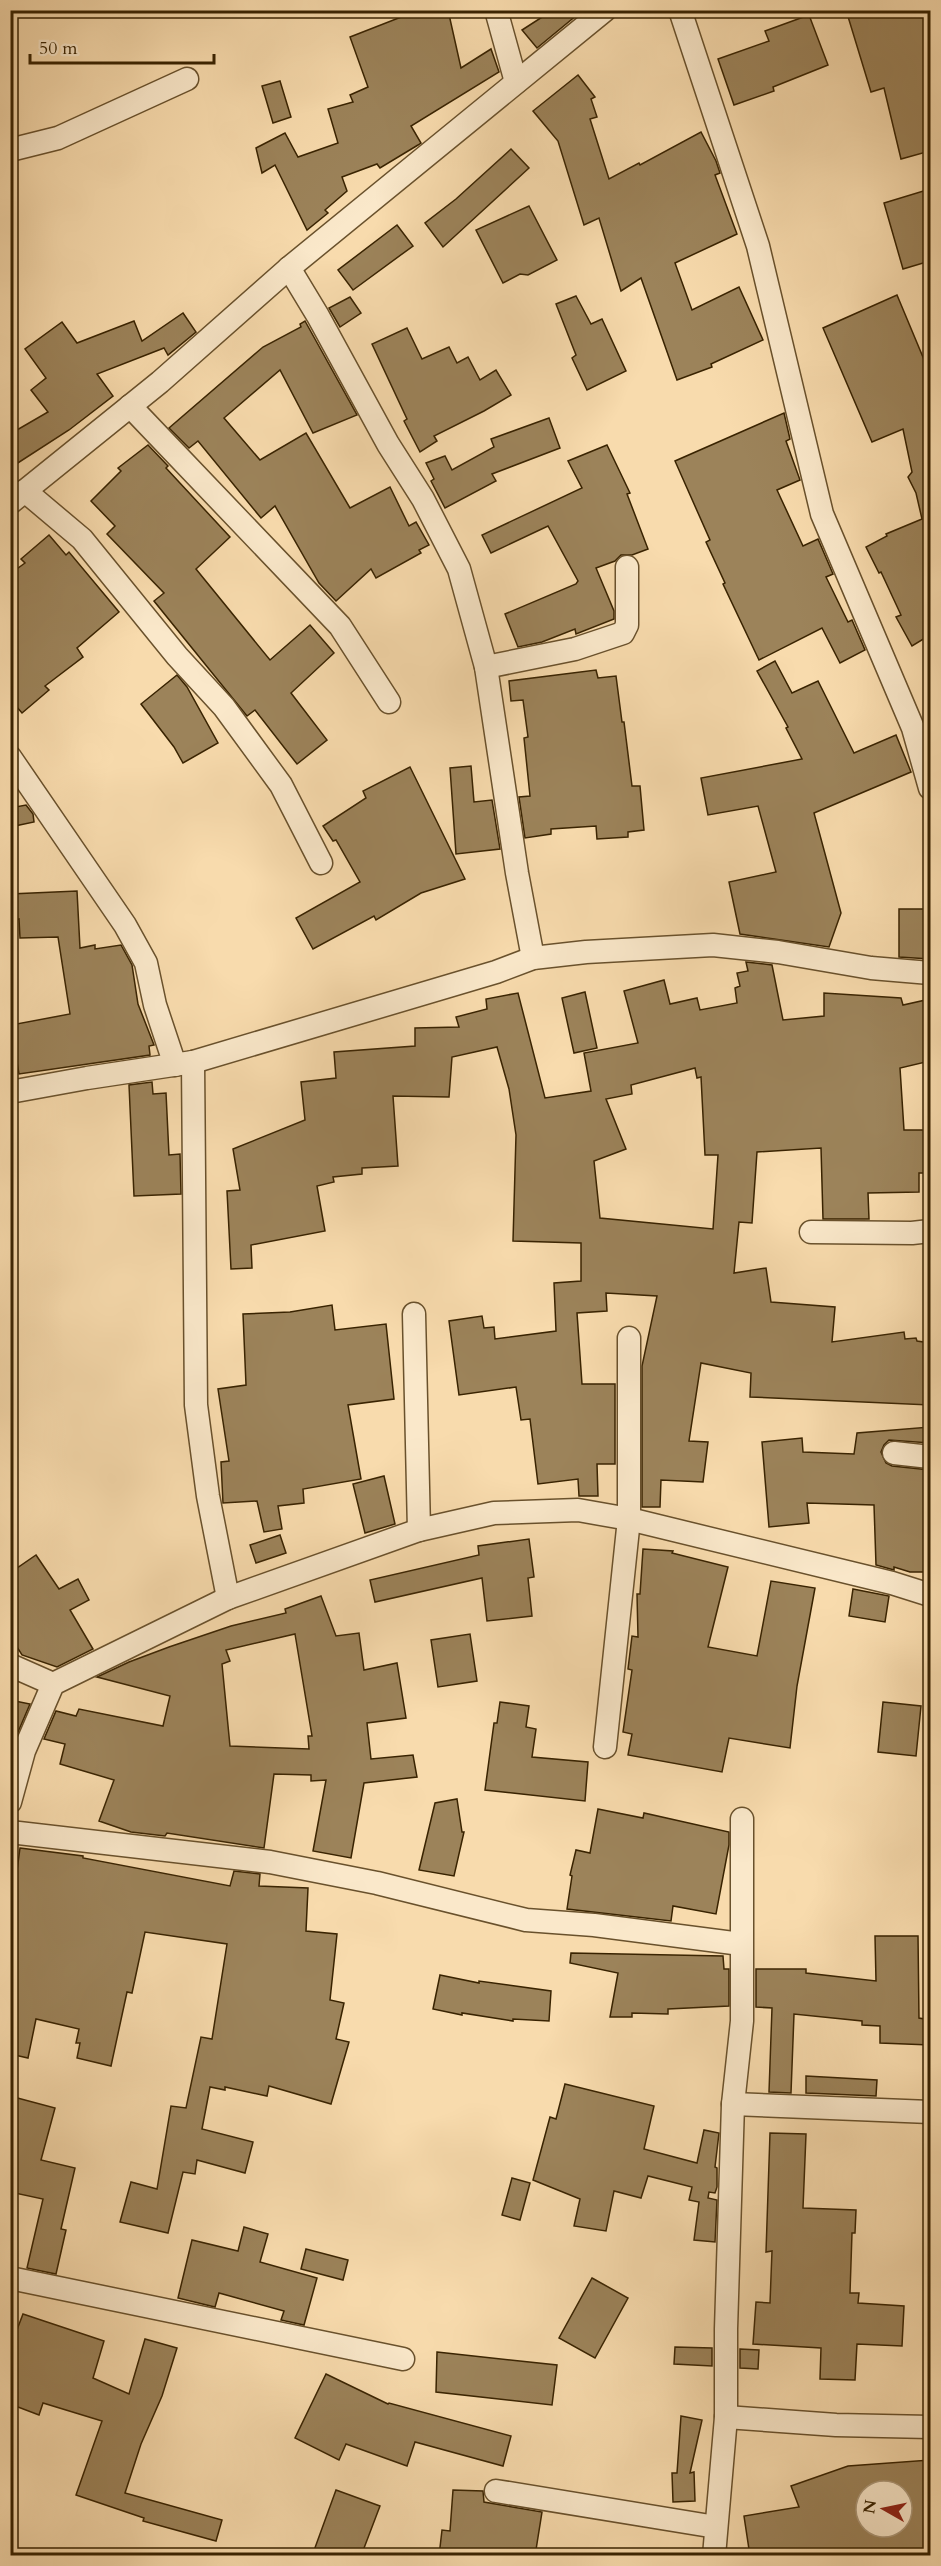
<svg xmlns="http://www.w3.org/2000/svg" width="941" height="2566" viewBox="0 0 941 2566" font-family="Cardo,serif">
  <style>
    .building { fill: #9c835a; stroke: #392301; stroke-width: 1.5; fill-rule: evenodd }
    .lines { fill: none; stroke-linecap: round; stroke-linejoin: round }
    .minor-casing { stroke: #69512c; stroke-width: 25 }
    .minor { stroke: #fae8ca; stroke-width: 22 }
  </style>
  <rect width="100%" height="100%" fill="#f8dbad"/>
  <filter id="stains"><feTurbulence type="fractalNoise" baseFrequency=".00333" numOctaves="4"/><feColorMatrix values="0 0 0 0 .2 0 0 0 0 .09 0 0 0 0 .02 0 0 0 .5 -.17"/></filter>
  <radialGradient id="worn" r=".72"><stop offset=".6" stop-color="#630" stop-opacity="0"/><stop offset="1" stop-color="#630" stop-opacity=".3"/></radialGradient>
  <g class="building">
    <path d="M 419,10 L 448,10 L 461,68 L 491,49 L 499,72 L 411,126 L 421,143 L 418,145 L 380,168 L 377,164 L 342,177 L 347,191 L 325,210 L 328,213 L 307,230 L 275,165 L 262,173 L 256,148 L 285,133 L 298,157 L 338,143 L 328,109 L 353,102 L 350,95 L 368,87 L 350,37 Z"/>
    <path d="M 553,10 L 583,10 L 537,48 L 522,30 Z"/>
    <path d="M 846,10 L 930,10 L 930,151 L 901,159 L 884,88 L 871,92 Z"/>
    <path d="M 809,15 L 828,65 L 773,87 L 774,91 L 734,105 L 718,59 L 769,41 L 765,31 Z"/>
    <path d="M 578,75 L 595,97 L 591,99 L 597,117 L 590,119 L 609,179 L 639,163 L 640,165 L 701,132 L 716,161 L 720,173 L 715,175 L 737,234 L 675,263 L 692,310 L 739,287 L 763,340 L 711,364 L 712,367 L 677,380 L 641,278 L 621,291 L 599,218 L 584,225 L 558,141 L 533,111 Z"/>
    <path d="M 280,81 L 291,117 L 273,123 L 262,86 Z"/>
    <path d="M 511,149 L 529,168 L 443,247 L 425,223 L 456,199 Z"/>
    <path d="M 930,189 L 930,261 L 903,269 L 884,203 Z"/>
    <path d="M 529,206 L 557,260 L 528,275 L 520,274 L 503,283 L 476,230 Z"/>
    <path d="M 397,225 L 413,246 L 353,290 L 338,270 Z"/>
    <path d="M 897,295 L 930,374 L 930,635 L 912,646 L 896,617 L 901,615 L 881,572 L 879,573 L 866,547 L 887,536 L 886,534 L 922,519 L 916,493 L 908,477 L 912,472 L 903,429 L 872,442 L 823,328 Z"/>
    <path d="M 576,296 L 591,324 L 602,319 L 626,371 L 587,390 L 572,358 L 576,355 L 556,304 Z"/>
    <path d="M 350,297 L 361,313 L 340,327 L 329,308 Z"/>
    <path d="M 183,313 L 196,332 L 168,355 L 164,348 L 97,374 L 113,396 L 69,430 L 10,468 L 10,434 L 48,412 L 31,390 L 46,378 L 25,349 L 62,322 L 77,343 L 134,321 L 142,341 Z"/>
    <path d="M 305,321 L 357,415 L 313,433 L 280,370 L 224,418 L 260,460 L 306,433 L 350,508 L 390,487 L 409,526 L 416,522 L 429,545 L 419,550 L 421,553 L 376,578 L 371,569 L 336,601 L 319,583 L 275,506 L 261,518 L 198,441 L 189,448 L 169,428 L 263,347 L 301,327 L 300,324 Z"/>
    <path d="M 407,328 L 422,359 L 449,347 L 457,363 L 468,357 L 480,380 L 496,370 L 511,395 L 484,411 L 434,436 L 437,441 L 420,452 L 404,421 L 407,419 L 372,344 Z"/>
    <path d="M 784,413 L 790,439 L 786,441 L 800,480 L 777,490 L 803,546 L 818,539 L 833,574 L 826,577 L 848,622 L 852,620 L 865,650 L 840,663 L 822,628 L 759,660 L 723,584 L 725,583 L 706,542 L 710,540 L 675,461 Z"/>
    <path d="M 549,418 L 560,448 L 492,474 L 496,481 L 445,508 L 431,481 L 434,479 L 426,463 L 445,456 L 452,470 L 494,447 L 491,439 Z"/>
    <path d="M 148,445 L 168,466 L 166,468 L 230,537 L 196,569 L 270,660 L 310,625 L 334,653 L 291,693 L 327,740 L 297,764 L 255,710 L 247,716 L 154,601 L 164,593 L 107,534 L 115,526 L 91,501 L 121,471 L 118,468 Z"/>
    <path d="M 607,445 L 630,493 L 627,494 L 648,549 L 632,555 L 621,555 L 615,561 L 596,568 L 614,611 L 614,619 L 576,634 L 575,629 L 542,642 L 518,647 L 505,614 L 576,584 L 578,581 L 548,526 L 491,553 L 482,535 L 582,488 L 568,461 Z"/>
    <path d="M 49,535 L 66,555 L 69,552 L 119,612 L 77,648 L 83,657 L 45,686 L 49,690 L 22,713 L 10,699 L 10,574 L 25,563 L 21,559 Z"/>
    <path d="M 775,661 L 792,693 L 818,681 L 854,753 L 896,735 L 911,772 L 814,813 L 841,913 L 829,947 L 740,934 L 729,882 L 776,872 L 758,806 L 708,815 L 701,778 L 802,759 L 786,728 L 788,727 L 757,671 Z"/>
    <path d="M 596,670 L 598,678 L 616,676 L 622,722 L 624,722 L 632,786 L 640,786 L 644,830 L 628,832 L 628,837 L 597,839 L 596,826 L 551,829 L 551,834 L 525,838 L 519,797 L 530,796 L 524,738 L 528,737 L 523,700 L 511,701 L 509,681 Z"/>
    <path d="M 177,675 L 187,687 L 218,743 L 183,763 L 174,747 L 141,704 Z"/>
    <path d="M 471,766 L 474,802 L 492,800 L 500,849 L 456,854 L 450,768 Z"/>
    <path d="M 410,767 L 465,879 L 421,893 L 376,920 L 374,916 L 313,949 L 296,918 L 360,882 L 336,840 L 333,841 L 323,826 L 366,798 L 363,791 Z"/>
    <path d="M 26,805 L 33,814 L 34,822 L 10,827 L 10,808 Z"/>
    <path d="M 77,891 L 80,948 L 95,945 L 95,949 L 121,945 L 132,965 L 138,1004 L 154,1045 L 149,1046 L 150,1055 L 19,1074 L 11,1025 L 70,1014 L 58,937 L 20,938 L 19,919 L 10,921 L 10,894 Z"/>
    <path d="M 899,909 L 930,909 L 930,959 L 899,957 Z"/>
    <path d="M 746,962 L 772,965 L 783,1020 L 824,1016 L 824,993 L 901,998 L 903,1005 L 930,999 L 930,1061 L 900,1068 L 904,1130 L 930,1130 L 930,1173 L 919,1173 L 919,1192 L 868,1193 L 869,1219 L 823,1219 L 821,1148 L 757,1152 L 752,1223 L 739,1222 L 734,1273 L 766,1268 L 771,1302 L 835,1307 L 832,1342 L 904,1332 L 905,1339 L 916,1338 L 917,1341 L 930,1343 L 930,1405 L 750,1397 L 751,1373 L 701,1363 L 689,1441 L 708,1442 L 703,1482 L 661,1480 L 660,1507 L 642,1507 L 642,1366 L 657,1296 L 606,1293 L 607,1311 L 577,1313 L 582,1384 L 615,1384 L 615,1464 L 597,1464 L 598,1496 L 579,1496 L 578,1479 L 538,1484 L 530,1419 L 521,1420 L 516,1387 L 459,1395 L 449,1321 L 482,1316 L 484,1328 L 494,1327 L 495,1339 L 556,1331 L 554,1283 L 581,1281 L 581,1243 L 513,1241 L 516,1135 L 509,1089 L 497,1047 L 452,1057 L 449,1097 L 393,1096 L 398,1166 L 362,1168 L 362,1174 L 333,1177 L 334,1182 L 317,1186 L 325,1231 L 251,1245 L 252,1268 L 231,1269 L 227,1191 L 240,1190 L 233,1149 L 305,1120 L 301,1082 L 336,1078 L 334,1052 L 415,1046 L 415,1028 L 459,1027 L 456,1017 L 487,1009 L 486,999 L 518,993 L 545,1098 L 591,1091 L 584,1053 L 638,1043 L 624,991 L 664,980 L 670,1004 L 697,998 L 700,1010 L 737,1003 L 735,988 L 740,986 L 737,973 L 748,971 ZM 695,1068 L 697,1078 L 701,1077 L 705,1155 L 718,1155 L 713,1229 L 600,1218 L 594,1161 L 626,1149 L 606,1099 L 632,1094 L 631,1085 Z"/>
    <path d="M 585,992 L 597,1048 L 574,1053 L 562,998 Z"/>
    <path d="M 152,1082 L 153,1094 L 166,1093 L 169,1155 L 180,1154 L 181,1194 L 134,1196 L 129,1085 Z"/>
    <path d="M 332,1305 L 335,1330 L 386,1324 L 394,1399 L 348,1405 L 361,1479 L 303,1489 L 304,1503 L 278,1506 L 282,1529 L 264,1532 L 257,1501 L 223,1503 L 221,1462 L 229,1461 L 218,1389 L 246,1385 L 243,1314 L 290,1312 Z"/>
    <path d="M 930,1427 L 930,1443 L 889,1440 L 884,1445 L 881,1452 L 886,1463 L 892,1466 L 930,1470 L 930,1572 L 910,1572 L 894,1567 L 894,1570 L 876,1565 L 874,1505 L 807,1503 L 809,1523 L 769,1527 L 762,1442 L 802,1438 L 803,1452 L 854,1454 L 857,1433 Z"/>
    <path d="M 384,1476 L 395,1524 L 365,1533 L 353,1484 Z"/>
    <path d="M 280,1535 L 286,1553 L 256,1563 L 250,1545 Z"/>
    <path d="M 529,1539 L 534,1577 L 528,1578 L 532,1616 L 487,1621 L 482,1578 L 375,1602 L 370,1580 L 479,1555 L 478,1546 Z"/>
    <path d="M 643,1549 L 673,1551 L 672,1553 L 728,1567 L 708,1647 L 757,1656 L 771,1581 L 815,1588 L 797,1686 L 790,1748 L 729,1738 L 722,1772 L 628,1755 L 632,1734 L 623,1732 L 632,1670 L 628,1669 L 632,1636 L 638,1637 L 637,1594 L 640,1594 Z"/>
    <path d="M 36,1555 L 59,1589 L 78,1579 L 89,1600 L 70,1610 L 93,1649 L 57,1667 L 22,1655 L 10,1636 L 10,1573 Z"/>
    <path d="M 853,1589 L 889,1596 L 885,1622 L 849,1616 Z"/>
    <path d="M 321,1596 L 336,1636 L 359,1633 L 364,1670 L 397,1663 L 406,1718 L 367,1723 L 371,1759 L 413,1755 L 417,1777 L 364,1783 L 351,1858 L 313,1851 L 326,1780 L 311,1781 L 311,1775 L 274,1774 L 264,1848 L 167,1833 L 165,1836 L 131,1832 L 99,1821 L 114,1780 L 60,1764 L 65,1744 L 44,1739 L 56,1711 L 76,1716 L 79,1709 L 163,1726 L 170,1696 L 97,1677 L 129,1662 L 169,1647 L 231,1626 L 286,1613 L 285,1609 ZM 295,1634 L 312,1736 L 308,1736 L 309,1749 L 230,1746 L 222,1664 L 230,1661 L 226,1650 Z"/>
    <path d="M 470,1634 L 477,1681 L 438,1687 L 431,1640 Z"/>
    <path d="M 10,1700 L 30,1704 L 18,1732 L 10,1730 Z"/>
    <path d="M 500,1702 L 529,1706 L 526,1727 L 536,1729 L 532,1757 L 588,1762 L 585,1801 L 485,1790 L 494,1723 L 497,1723 Z"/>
    <path d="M 883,1702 L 921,1706 L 916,1756 L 878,1752 Z"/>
    <path d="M 457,1799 L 462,1832 L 464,1832 L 454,1876 L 419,1870 L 435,1803 Z"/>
    <path d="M 598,1809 L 643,1818 L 644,1813 L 729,1832 L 729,1845 L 716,1914 L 673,1906 L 671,1921 L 567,1909 L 572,1876 L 570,1875 L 576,1850 L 590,1853 Z"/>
    <path d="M 20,1848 L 83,1856 L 83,1858 L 230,1886 L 234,1871 L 260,1874 L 259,1886 L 308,1888 L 306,1931 L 337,1934 L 330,2000 L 344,2003 L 336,2039 L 349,2042 L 331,2104 L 269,2086 L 267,2096 L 225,2087 L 225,2090 L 210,2087 L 202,2129 L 253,2142 L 245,2173 L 197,2160 L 195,2174 L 183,2172 L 168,2233 L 120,2222 L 131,2182 L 157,2189 L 171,2106 L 186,2108 L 201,2037 L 212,2039 L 227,1944 L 145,1932 L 132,1993 L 127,1992 L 111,2066 L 77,2058 L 80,2043 L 76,2043 L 79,2029 L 36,2019 L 28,2058 L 10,2054 L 10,1923 Z"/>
    <path d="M 875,1936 L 918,1936 L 919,2018 L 930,2020 L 930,2045 L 880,2043 L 880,2026 L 862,2025 L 862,2021 L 794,2014 L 791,2093 L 769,2092 L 772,2008 L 756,2007 L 756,1969 L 806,1969 L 806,1973 L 876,1981 Z"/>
    <path d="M 571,1953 L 723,1956 L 724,1969 L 729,1969 L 729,2006 L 668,2009 L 668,2014 L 632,2013 L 632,2017 L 610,2017 L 618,1973 L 570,1963 Z"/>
    <path d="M 440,1975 L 479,1983 L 479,1981 L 551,1991 L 549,2021 L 513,2019 L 513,2021 L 462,2013 L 462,2015 L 433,2009 Z"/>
    <path d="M 806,2076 L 877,2080 L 876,2096 L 806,2093 Z"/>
    <path d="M 565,2084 L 654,2106 L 644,2149 L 697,2163 L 704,2130 L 719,2133 L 715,2167 L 717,2168 L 717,2187 L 715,2193 L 709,2192 L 708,2198 L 717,2200 L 715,2242 L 694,2240 L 699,2202 L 689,2200 L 692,2187 L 648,2176 L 641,2198 L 614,2191 L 606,2231 L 574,2226 L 580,2199 L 533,2180 L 550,2117 L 556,2119 Z"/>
    <path d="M 10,2096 L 55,2108 L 41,2160 L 75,2168 L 61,2229 L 66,2230 L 56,2274 L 27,2268 L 43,2199 L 10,2192 L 10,2172 L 16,2147 L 10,2146 Z"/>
    <path d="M 770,2133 L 806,2134 L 803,2208 L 856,2210 L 855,2233 L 852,2233 L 850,2293 L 859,2293 L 858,2303 L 904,2306 L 902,2346 L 857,2344 L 855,2380 L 820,2379 L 821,2348 L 753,2344 L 756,2302 L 770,2303 L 772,2251 L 766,2252 Z"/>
    <path d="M 512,2178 L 530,2183 L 520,2220 L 502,2215 Z"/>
    <path d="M 244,2227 L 268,2234 L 260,2262 L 317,2278 L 304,2325 L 281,2320 L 284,2311 L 219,2293 L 215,2307 L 178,2298 L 192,2240 L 238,2251 Z"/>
    <path d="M 306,2249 L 348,2260 L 343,2280 L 301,2269 Z"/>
    <path d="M 592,2278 L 628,2298 L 595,2358 L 559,2338 Z"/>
    <path d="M 23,2314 L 104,2341 L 93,2378 L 129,2394 L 145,2339 L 177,2348 L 162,2396 L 141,2444 L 125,2493 L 222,2520 L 216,2541 L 143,2521 L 144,2518 L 76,2495 L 102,2421 L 43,2403 L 39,2415 L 10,2404 L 10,2348 Z"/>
    <path d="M 675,2347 L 712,2348 L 712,2366 L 674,2364 Z"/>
    <path d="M 740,2349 L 759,2350 L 758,2369 L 740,2368 Z"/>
    <path d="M 437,2352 L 557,2365 L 552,2405 L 436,2392 Z"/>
    <path d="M 326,2374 L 388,2404 L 389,2403 L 511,2436 L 503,2466 L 415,2442 L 407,2466 L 346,2444 L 339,2460 L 295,2438 Z"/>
    <path d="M 681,2416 L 702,2420 L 690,2473 L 694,2472 L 695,2501 L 673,2502 L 672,2473 L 677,2473 Z"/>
    <path d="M 930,2460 L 930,2556 L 750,2556 L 744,2516 L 799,2507 L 791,2486 L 848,2466 ZM 866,2491 L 902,2491 L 902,2527 L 866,2527 Z"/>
    <path d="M 336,2490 L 380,2506 L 361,2556 L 312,2556 Z"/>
    <path d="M 453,2490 L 483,2491 L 484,2502 L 542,2512 L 535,2556 L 439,2556 L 442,2530 L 450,2531 Z"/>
  </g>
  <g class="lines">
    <defs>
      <g id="minor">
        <path d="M 496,10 L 516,82"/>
        <path d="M 680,10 L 758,246 L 822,514 L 913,728 L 930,788"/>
        <path d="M 10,150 L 58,138 L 187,79"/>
        <path d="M 289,268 L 318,316 L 388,444 L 423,499 L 459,569 L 486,667 L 517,873 L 533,958"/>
        <path d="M 130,406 L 340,626 L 389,702"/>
        <path d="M 25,491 L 82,539 L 177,656 L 224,707 L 281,785 L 321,863"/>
        <path d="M 10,503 L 160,382 L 289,268 L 605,10"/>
        <path d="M 486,667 L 575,649 L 623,633 L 627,625 L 627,567"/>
        <path d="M 10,757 L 125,925 L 146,963 L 155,1005 L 175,1065"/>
        <path d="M 193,1062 L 196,1405 L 208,1496 L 228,1598"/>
        <path d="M 10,1092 L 87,1078 L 193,1062 L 496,972 L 533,958 L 586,952 L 713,945 L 778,952 L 871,968 L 930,973"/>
        <path d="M 811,1232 L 912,1233 L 930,1231"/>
        <path d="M 414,1314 L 419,1530"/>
        <path d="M 894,1453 L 930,1457"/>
        <path d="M 10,1665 L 53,1684"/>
        <path d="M 605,1747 L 629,1519 L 629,1338"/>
        <path d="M 10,1802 L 24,1751 L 53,1684 L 228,1598 L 419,1530 L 494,1513 L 578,1510 L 629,1519 L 892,1583 L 930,1595"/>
        <path d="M 10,1832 L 270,1862 L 377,1883 L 526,1920 L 594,1925 L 741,1944"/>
        <path d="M 733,2104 L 930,2112"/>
        <path d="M 10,2278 L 403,2359"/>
        <path d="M 726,2417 L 836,2425 L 930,2427"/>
        <path d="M 496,2491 L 716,2527"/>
        <path d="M 714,2556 L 726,2417 L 726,2329 L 733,2104 L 742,2021 L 742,1819"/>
      </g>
    </defs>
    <use href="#minor" class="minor-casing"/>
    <use href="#minor" class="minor"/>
  </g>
  <rect width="941" height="2566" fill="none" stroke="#f8dbad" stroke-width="36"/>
  <rect x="12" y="12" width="917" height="2542" fill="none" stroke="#392301" stroke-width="3"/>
  <rect x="18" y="18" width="905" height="2530" fill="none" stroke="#392301" stroke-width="1.5"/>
  <g transform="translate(884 2509) rotate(279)"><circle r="28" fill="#fae8ca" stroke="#ad997a" stroke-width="1.5"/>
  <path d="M0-4.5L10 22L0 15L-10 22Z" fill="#8f2418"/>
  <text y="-9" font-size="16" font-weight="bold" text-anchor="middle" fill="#392301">N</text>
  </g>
  <path d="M30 54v9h184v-9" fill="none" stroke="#392301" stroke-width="3"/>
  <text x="39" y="54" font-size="18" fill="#392301" stroke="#fae8ca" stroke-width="4.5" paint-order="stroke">50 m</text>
  <rect width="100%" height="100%" filter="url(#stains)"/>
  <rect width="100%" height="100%" fill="url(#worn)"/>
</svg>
